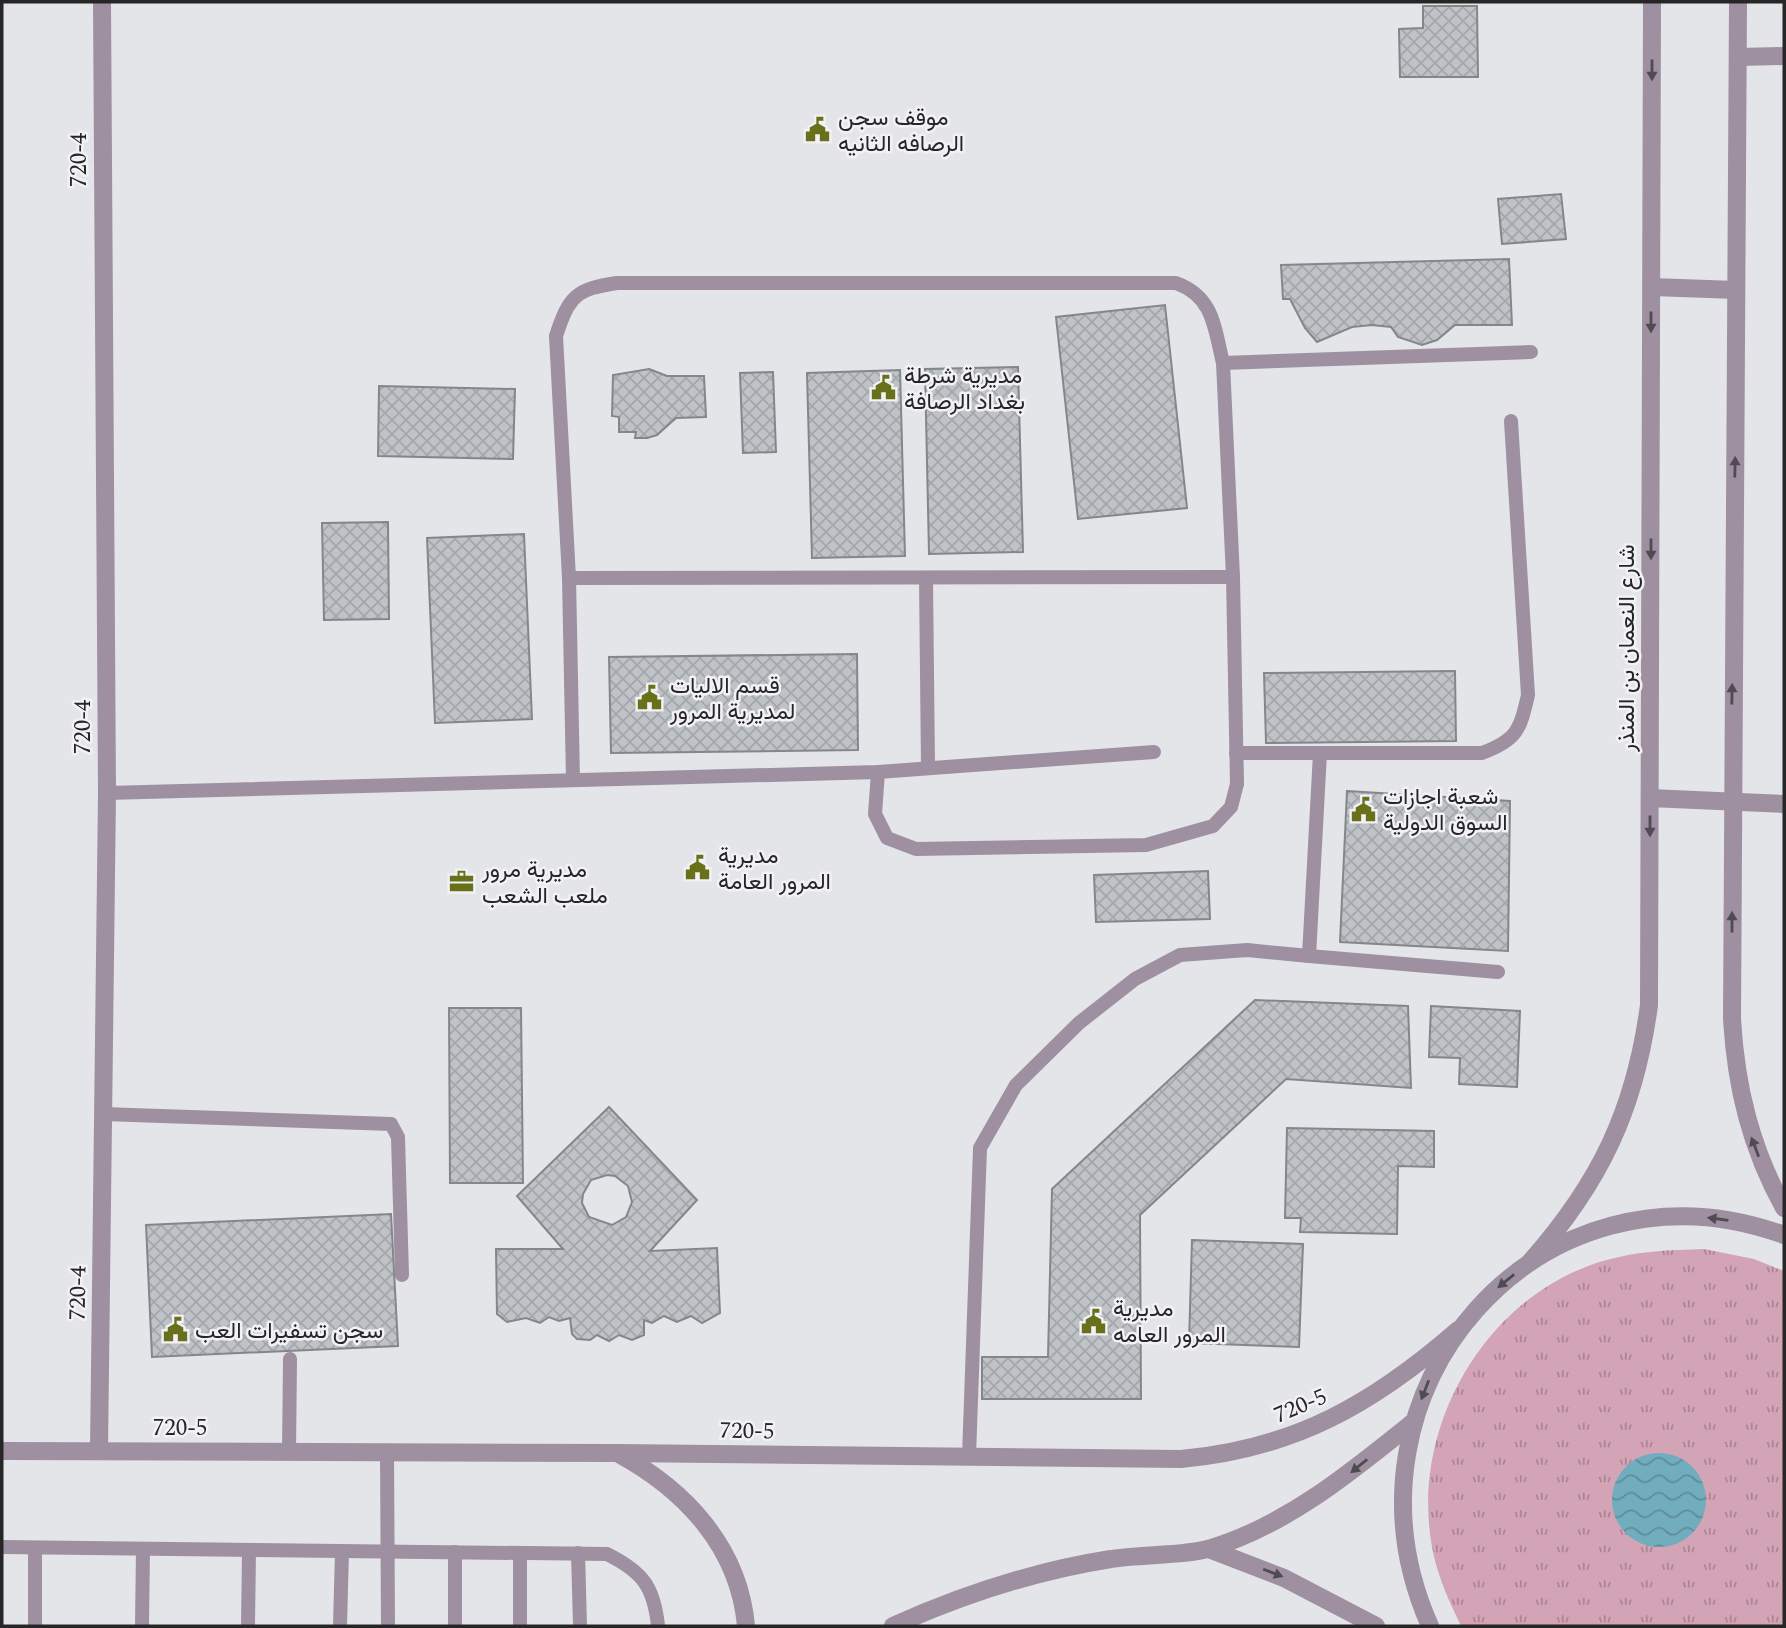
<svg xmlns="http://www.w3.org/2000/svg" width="1786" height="1628" viewBox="0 0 1786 1628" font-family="Spectral,Vazirmatn,serif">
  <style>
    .grass { fill: url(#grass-tufts) }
    .water { fill: url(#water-waves) }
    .building { fill: url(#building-cross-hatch); stroke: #84878a; stroke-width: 2; fill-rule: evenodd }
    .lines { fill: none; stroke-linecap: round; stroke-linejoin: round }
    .service { stroke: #9e90a1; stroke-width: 14 }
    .minor { stroke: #9e90a1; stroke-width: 18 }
    .oneway { fill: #504b52 }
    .labels { text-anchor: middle; stroke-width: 5; stroke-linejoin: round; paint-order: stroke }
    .poi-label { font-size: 23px; fill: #262627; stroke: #f2f2f6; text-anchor: start }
    .street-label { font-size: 23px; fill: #262627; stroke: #f2f2f6 }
  </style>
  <defs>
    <pattern id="grass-tufts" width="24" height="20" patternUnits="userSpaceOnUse" patternTransform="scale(1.75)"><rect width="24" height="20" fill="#d3a4b6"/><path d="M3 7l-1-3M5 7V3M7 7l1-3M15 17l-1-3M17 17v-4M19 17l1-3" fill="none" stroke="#ab8594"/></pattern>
    <pattern id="water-waves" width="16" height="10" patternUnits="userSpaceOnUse" patternTransform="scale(1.75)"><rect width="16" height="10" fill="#72adbe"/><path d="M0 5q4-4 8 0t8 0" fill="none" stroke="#5d8d9a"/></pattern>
    <pattern id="building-cross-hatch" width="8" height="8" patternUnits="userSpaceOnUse" patternTransform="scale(1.75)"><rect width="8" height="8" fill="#bfc2c6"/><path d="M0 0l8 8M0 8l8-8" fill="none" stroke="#a4a7aa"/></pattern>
  </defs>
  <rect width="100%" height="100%" fill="#e4e5e9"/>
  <path class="grass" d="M 1704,1249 L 1754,1259 L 1784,1271 L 1784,1626 L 1461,1626 C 1449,1601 1437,1575 1432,1547 C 1410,1427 1485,1296 1603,1261 C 1637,1251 1669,1250 1704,1249 Z"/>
  <circle class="water" cx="1659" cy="1500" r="47"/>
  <g class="building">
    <path d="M 1423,6 L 1477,6 L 1478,77 L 1400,77 L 1399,29 L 1423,28 Z"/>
    <path d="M 1561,194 L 1566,239 L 1502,244 L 1498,199 Z"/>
    <path d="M 1509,259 L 1512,325 L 1455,325 L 1437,340 L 1422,345 L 1398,337 L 1391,327 L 1372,325 L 1352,327 L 1317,342 L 1305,328 L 1290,299 L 1283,299 L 1281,265 Z"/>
    <path d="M 1165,305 L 1187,508 L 1078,519 L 1056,317 Z"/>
    <path d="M 1018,367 L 1023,552 L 929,554 L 925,369 Z"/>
    <path d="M 649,369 L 667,376 L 704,376 L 706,417 L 676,418 L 657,435 L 647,438 L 635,438 L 636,432 L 619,432 L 619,417 L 612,416 L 613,375 Z"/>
    <path d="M 900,370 L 905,556 L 812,558 L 807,373 Z"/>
    <path d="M 773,372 L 776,452 L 743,453 L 740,373 Z"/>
    <path d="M 379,386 L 515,389 L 513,459 L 378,456 Z"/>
    <path d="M 388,522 L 389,619 L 324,620 L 322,523 Z"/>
    <path d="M 524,534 L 532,719 L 435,723 L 427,538 Z"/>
    <path d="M 857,654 L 858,750 L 611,753 L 609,657 Z"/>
    <path d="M 1455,671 L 1456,741 L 1266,743 L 1264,673 Z"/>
    <path d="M 1347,791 L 1510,801 L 1508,951 L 1340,942 Z"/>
    <path d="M 1208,871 L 1210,919 L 1096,922 L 1094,875 Z"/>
    <path d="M 1255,1000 L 1408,1006 L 1411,1088 L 1286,1079 L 1140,1215 L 1141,1399 L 982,1399 L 982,1357 L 1048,1357 L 1052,1189 Z"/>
    <path d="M 1431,1006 L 1520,1011 L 1517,1087 L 1459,1084 L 1460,1058 L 1429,1057 Z"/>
    <path d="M 449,1008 L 521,1008 L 523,1183 L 450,1183 Z"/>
    <path d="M 609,1107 L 697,1200 L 650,1251 L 717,1248 L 720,1313 L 702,1323 L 691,1316 L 677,1322 L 664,1316 L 652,1323 L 644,1320 L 644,1335 L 632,1340 L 619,1335 L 609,1341 L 597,1335 L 590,1340 L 577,1339 L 572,1334 L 570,1318 L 559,1321 L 549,1317 L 540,1323 L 526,1318 L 507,1322 L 497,1314 L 496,1249 L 563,1249 L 517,1196 ZM 607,1175 L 615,1176 L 628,1186 L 632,1202 L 626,1217 L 612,1225 L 589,1217 L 582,1203 L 583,1194 L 591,1180 Z"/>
    <path d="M 1287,1128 L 1434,1131 L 1434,1167 L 1398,1166 L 1397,1234 L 1300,1232 L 1301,1218 L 1285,1218 Z"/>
    <path d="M 391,1214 L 398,1346 L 152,1357 L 146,1225 Z"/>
    <path d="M 1192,1240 L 1303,1244 L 1299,1347 L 1189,1343 Z"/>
  </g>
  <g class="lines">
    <g class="service">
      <path d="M 569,578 L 1233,577"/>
      <path d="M 926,578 L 928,767"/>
      <path d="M 1236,753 L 1482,753 C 1517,740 1520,730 1528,695 L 1511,421"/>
      <path d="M 1320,753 L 1309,956 L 1498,972"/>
      <path d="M 878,772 L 875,814 L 887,838 L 916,849 L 1146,845 L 1213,826 L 1231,807 L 1237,784 L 1233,577 L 1223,363 L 1531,352"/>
      <path d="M 573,780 L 569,578 L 556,336 C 569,296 576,289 617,283 L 1176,283 C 1214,297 1214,327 1223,363"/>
      <path d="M 107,793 L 878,772 L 1154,752"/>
      <path d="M 103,1114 L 391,1124 L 398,1137 L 402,1275"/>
      <path d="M 289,1452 L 290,1359"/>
      <path d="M 387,1452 L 388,1626"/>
      <path d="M 969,1456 L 980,1148 L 1016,1085 L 1079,1023 L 1135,979 L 1180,955 L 1247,950 L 1309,956"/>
      <path d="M 2,1547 L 607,1554 C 643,1572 654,1587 658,1626"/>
      <path d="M 520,1553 L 520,1626"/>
      <path d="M 578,1553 L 580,1626"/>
      <path d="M 35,1626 L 35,1548"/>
      <path d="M 142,1626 L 143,1549"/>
      <path d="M 248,1626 L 249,1550"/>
      <path d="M 340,1626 L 342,1551"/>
      <path d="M 455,1626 L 455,1552"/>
    </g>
    <g class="minor">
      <path d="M 1738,2 L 1732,1019 C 1736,1088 1751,1148 1784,1208"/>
      <path d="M 1738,57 L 1784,56"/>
      <path d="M 1652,287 L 1736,290"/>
      <path d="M 1650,798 L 1784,804"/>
      <path d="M 1530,1262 C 1600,1183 1635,1110 1649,1005 L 1652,2"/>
      <path d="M 2,1451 L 616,1453 L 1181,1459 C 1294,1449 1373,1404 1458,1330"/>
      <path d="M 99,1451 L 107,793 L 102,2"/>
      <path d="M 619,1454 C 685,1490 739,1547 746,1626"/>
      <path d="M 1209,1549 L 1284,1578 L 1376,1626"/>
      <path d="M 893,1626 C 964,1594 1034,1571 1111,1559 C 1139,1554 1187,1556 1211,1548 C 1287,1525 1351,1472 1412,1423"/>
      <path d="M 1430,1626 C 1326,1392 1540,1146 1784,1235"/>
    </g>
  </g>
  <defs><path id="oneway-solid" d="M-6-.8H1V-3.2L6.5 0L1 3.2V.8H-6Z" transform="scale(1.75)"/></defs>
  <g class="oneway">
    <use href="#oneway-solid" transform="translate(1652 70) rotate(90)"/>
    <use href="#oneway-solid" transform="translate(1651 322) rotate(90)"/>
    <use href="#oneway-solid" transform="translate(1735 467) rotate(-89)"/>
    <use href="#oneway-solid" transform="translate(1651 549) rotate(90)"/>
    <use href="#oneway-solid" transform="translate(1732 694) rotate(-89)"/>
    <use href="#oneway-solid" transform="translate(1650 826) rotate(90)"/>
    <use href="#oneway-solid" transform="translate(1732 922) rotate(-90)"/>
    <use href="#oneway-solid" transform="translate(1755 1147) rotate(-111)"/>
    <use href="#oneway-solid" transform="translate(1718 1219) rotate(-172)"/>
    <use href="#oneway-solid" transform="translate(1506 1281) rotate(141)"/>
    <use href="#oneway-solid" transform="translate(1425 1390) rotate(111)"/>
    <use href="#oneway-solid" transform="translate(1359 1466) rotate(141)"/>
    <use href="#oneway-solid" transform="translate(1273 1573) rotate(21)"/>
  </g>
  <defs>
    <symbol id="civic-bare" viewBox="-9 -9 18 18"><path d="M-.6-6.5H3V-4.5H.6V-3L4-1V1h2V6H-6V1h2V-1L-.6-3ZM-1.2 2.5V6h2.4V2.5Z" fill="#68711a" stroke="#f2f2f6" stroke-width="2.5" paint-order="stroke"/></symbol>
    <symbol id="office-bare" viewBox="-9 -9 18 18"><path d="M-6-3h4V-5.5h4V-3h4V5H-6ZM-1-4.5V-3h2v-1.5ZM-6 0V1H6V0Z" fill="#68711a" stroke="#f2f2f6" stroke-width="2.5" paint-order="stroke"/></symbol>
  </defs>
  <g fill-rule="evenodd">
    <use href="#civic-bare" x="800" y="112" width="35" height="35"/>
    <use href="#civic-bare" x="866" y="370" width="35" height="35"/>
    <use href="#civic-bare" x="632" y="680" width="35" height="35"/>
    <use href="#civic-bare" x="1346" y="792" width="35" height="35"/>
    <use href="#civic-bare" x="680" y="850" width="35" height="35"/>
    <use href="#office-bare" x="444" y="864" width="35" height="35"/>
    <use href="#civic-bare" x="1076" y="1304" width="35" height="35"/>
    <use href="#civic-bare" x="158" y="1312" width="35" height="35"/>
  </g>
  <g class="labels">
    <g class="poi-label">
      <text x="838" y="125">موقف سجن<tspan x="838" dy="26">الرصافه الثانيه</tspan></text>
      <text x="904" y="383">مديرية شرطة<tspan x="904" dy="26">بغداد الرصافة</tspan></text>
      <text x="670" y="693">قسم الاليات<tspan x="670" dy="26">لمديرية المرور</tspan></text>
      <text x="1383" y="804">شعبة اجازات<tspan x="1383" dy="26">السوق الدولية</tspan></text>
      <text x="718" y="863">مديرية<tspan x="718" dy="26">المرور العامة</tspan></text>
      <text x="482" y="877">مديرية مرور<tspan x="482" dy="26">ملعب الشعب</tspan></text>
      <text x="1113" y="1316">مديرية<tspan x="1113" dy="26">المرور العامه</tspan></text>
      <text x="195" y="1338">سجن تسفيرات العب</text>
    </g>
    <g class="street-label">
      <text transform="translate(78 160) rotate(-90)" y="8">720-4</text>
      <text transform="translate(1626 648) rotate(-90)" y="8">شارع النعمان بن المنذر</text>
      <text transform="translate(82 727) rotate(-90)" y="8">720-4</text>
      <text transform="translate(77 1293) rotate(-89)" y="8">720-4</text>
      <text transform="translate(1300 1405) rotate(-23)" y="8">720-5</text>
      <text x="180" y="1435">720-5</text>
      <text transform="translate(747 1430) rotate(1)" y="8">720-5</text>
    </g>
  </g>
  <rect width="1786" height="1628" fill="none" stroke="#262627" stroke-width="7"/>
</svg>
